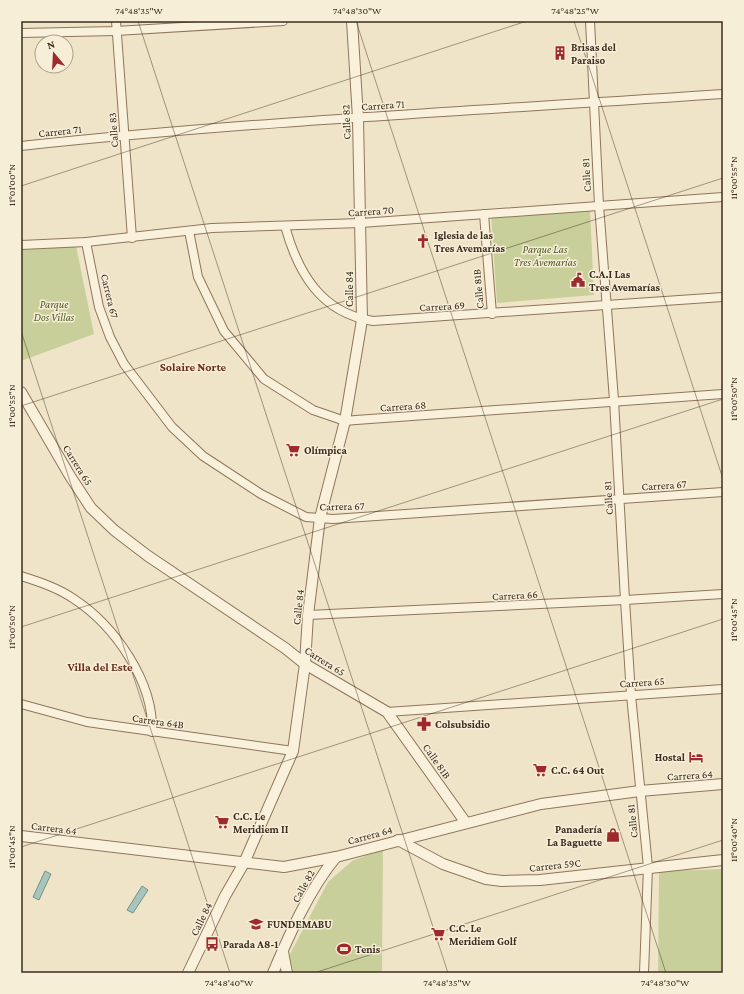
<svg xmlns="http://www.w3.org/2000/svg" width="744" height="994" viewBox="0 0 744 994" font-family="'Crimson Pro',serif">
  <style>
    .green { fill: #c9cf9b }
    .water { fill: #a9c4bc; stroke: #6f938a }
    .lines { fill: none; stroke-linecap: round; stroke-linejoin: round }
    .minor-casing { stroke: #8d765c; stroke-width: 10 }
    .tertiary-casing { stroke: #8d765c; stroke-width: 12 }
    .minor { stroke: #faf1dc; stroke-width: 8 }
    .tertiary { stroke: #faf1dc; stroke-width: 10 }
    .ticks { fill: none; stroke: #3d2e20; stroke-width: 1; stroke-opacity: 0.45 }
    .labels { text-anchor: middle; stroke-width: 3; stroke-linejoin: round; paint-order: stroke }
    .poi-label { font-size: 11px; font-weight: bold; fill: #3d2e20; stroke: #f7eed8; text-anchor: start }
    .street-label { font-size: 11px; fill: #3d2e20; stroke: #f7eed8 }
    .park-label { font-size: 11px; font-style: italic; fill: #4d5a26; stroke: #f7eed8 }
    .neighbourhood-label { font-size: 12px; font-weight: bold; fill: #6b2e1e; stroke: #f7eed8 }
    .neatline { fill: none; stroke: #3d2e20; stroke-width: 1.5 }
    .ticks-label { font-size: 10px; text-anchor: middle; fill: #3d2e20 }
  </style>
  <rect width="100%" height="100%" fill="#f0e4c8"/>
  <g class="green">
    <path d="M 590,208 L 594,295 L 497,303 L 491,215 Z"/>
    <path d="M 76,246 L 94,334 L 21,361 L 21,250 Z"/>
    <path d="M 383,849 L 382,973 L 280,973 L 328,882 L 352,861 Z"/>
    <path d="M 723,869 L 723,972 L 658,973 L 659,871 Z"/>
  </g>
  <g class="water">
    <path d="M 45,871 L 51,874 L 39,900 L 33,897 Z"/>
    <path d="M 142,886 L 148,890 L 133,913 L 127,910 Z"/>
  </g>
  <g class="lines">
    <defs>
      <g id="minor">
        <path d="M 116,21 L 132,238"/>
        <path d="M 590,21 L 599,205 L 614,400 L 625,600 L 631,695 L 648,867 L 644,973"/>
        <path d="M 21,33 L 116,31 L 283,21"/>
        <path d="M 21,146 C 254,121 489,110 723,94"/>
        <path d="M 484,214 L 492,314"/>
        <path d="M 285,226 C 298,273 321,313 373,321 L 723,297"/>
        <path d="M 189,231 L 198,277 L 224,331 L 264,379 L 313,410 L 345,421 L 356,420 L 723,394"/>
        <path d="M 86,242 L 99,307 L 110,337 L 124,364 L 172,427 L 203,456 L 261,494 L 306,517 L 333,519 L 723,492"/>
        <path d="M 21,245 L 86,242 L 212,228 L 361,223 L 723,197"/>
        <path d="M 21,576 C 40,582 58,588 74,599 C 115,626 154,682 152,732"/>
        <path d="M 308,615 L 625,600 L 723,594"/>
        <path d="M 21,704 L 87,722 L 293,751"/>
        <path d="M 387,712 L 723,689"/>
      </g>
      <g id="tertiary">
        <path d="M 21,392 L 70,476 L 91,508 L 114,530 L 148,556 L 285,648 L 305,664 L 387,712 L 466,823"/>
        <path d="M 21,836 L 284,867 L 336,857 L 541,804 L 640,791 L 723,784"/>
        <path d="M 398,840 L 443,864 L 486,879 L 502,881 L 540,880 L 723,860"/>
        <path d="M 283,952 L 287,973"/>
        <path d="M 188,973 L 225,896 L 244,863 L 293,751 L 305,664 L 308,615 L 320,518 L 345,421 L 362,320 L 358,118 L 352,21"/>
        <path d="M 273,973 C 290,933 309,890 336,857"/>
      </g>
    </defs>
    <use href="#minor" class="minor-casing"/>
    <use href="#tertiary" class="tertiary-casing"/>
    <use href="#minor" class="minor"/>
    <use href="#tertiary" class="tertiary"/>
  </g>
  <path class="ticks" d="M 138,21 L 448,973M 356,21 L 666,973M 574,21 L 723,479M 21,186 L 527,21M 21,331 L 230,973M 21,406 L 723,178M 21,627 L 723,399M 21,847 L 723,619M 314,973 L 723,840"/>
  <defs>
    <symbol id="building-bare" viewBox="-9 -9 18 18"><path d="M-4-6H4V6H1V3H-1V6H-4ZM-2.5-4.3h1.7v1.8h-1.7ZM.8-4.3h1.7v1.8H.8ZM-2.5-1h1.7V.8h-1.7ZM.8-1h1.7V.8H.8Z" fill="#9e2a2b" stroke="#f7eed8" stroke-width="2.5" paint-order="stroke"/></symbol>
    <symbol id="church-bare" viewBox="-9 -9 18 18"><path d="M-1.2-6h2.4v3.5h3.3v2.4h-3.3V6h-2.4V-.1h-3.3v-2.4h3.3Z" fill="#9e2a2b" stroke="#f7eed8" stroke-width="2.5" paint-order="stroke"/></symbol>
    <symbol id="civic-bare" viewBox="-9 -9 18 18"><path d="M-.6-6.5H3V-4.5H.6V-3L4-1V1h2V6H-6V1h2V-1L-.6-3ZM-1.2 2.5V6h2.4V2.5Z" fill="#9e2a2b" stroke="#f7eed8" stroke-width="2.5" paint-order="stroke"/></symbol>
    <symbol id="supermarket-bare" viewBox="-9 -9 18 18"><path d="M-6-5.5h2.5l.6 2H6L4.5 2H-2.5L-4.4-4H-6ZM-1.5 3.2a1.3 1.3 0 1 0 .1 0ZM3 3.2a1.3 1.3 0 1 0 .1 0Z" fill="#9e2a2b" stroke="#f7eed8" stroke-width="2.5" paint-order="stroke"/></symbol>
    <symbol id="pharmacy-bare" viewBox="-9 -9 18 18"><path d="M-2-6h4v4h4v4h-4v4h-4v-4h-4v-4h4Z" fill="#9e2a2b" stroke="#f7eed8" stroke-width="2.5" paint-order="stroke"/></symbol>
    <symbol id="hotel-bare" viewBox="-9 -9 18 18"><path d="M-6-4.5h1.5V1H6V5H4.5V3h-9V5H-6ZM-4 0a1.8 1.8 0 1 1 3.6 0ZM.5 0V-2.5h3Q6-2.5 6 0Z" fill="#9e2a2b" stroke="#f7eed8" stroke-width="2.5" paint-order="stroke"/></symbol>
    <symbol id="shop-bare" viewBox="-9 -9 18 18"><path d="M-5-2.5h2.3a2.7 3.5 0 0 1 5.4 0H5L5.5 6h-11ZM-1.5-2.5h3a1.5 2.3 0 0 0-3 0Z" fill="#9e2a2b" stroke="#f7eed8" stroke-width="2.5" paint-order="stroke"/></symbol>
    <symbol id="school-bare" viewBox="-9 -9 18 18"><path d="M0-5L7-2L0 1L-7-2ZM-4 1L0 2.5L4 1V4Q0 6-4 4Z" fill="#9e2a2b" stroke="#f7eed8" stroke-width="2.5" paint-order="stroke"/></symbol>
    <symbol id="bus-bare" viewBox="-9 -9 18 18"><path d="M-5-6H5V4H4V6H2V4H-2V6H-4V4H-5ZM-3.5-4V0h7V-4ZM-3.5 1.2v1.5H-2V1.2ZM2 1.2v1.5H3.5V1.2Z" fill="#9e2a2b" stroke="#f7eed8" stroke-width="2.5" paint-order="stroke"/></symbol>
    <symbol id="stadium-bare" viewBox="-9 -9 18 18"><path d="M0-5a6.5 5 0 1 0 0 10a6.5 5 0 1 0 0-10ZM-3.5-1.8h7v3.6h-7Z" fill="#9e2a2b" stroke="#f7eed8" stroke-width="2.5" paint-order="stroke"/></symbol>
  </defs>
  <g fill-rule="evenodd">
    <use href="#building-bare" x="550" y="43" width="20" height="20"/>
    <use href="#church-bare" x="413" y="231" width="20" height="20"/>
    <use href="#civic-bare" x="568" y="270" width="20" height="20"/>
    <use href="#supermarket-bare" x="283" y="440" width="20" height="20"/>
    <use href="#pharmacy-bare" x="414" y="714" width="20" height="20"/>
    <use href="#hotel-bare" x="686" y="747" width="20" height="20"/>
    <use href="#supermarket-bare" x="530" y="760" width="20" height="20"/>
    <use href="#supermarket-bare" x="212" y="812" width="20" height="20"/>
    <use href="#shop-bare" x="603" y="825" width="20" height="20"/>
    <use href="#school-bare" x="246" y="914" width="20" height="20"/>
    <use href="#supermarket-bare" x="428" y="924" width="20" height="20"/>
    <use href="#bus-bare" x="202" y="934" width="20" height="20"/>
    <use href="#stadium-bare" x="334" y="939" width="20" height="20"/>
  </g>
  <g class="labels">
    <g class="poi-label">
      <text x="571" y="51">Brisas del<tspan x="571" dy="13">Paraiso</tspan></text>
      <text x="434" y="239">Iglesia de las<tspan x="434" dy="13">Tres Avemarías</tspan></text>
      <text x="589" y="278">C.A.I Las<tspan x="589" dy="13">Tres Avemarías</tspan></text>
      <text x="304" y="454">Olímpica</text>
      <text x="435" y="728">Colsubsidio</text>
      <text x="685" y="761" text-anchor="end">Hostal</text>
      <text x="551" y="774">C.C. 64 Out</text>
      <text x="233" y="820">C.C. Le<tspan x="233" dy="13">Meridiem II</tspan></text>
      <text x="602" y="833" text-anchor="end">Panadería<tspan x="602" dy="13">La Baguette</tspan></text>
      <text x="267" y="928">FUNDEMABU</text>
      <text x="449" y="932">C.C. Le<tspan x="449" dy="13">Meridiem Golf</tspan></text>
      <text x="223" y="948">Parada A8-1</text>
      <text x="355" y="953">Tenis</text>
    </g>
    <g class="street-label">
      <text transform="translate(383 105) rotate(-4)" y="4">Carrera 71</text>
      <text transform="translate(346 122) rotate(-92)" y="4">Calle 82</text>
      <text transform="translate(113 130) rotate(-94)" y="4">Calle 83</text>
      <text transform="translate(60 131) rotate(-6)" y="4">Carrera 71</text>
      <text transform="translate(586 175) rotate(-93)" y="4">Calle 81</text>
      <text transform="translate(371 211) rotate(-4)" y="4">Carrera 70</text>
      <text transform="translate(349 289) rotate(-90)" y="4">Calle 84</text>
      <text transform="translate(478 289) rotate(-95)" y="4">Calle 81B</text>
      <text transform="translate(110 296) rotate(76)" y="4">Carrera 67</text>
      <text transform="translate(442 306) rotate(-3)" y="4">Carrera 69</text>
      <text transform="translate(403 406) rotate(-4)" y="4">Carrera 68</text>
      <text transform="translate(78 465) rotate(58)" y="4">Carrera 65</text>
      <text transform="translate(664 485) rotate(-4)" y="4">Carrera 67</text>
      <text transform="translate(608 498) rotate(-93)" y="4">Calle 81</text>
      <text transform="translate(342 506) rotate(-1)" y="4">Carrera 67</text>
      <text transform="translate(515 595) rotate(-3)" y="4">Carrera 66</text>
      <text transform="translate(298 607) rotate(-84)" y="4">Calle 84</text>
      <text transform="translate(325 661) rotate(32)" y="4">Carrera 65</text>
      <text transform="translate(642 682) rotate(-4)" y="4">Carrera 65</text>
      <text transform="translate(158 721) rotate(8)" y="4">Carrera 64B</text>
      <text transform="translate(437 761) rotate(55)" y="4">Calle 81B</text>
      <text transform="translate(690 775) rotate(-4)" y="4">Carrera 64</text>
      <text transform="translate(632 821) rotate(-96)" y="4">Calle 81</text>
      <text transform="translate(54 828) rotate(7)" y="4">Carrera 64</text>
      <text transform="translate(370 835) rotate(-15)" y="4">Carrera 64</text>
      <text transform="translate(555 865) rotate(-6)" y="4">Carrera 59C</text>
      <text transform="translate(303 886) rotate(-61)" y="4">Calle 82</text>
      <text transform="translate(201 919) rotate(-64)" y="4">Calle 84</text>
    </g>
    <g class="park-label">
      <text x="545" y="253">Parque Las<tspan x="545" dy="13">Tres Avemarías</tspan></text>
      <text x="54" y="308">Parque<tspan x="54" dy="13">Dos Villas</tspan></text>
    </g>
    <g class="neighbourhood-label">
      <text x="193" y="371">Solaire Norte</text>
      <text x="100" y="671">Villa del Este</text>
    </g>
  </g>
  <rect width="744" height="994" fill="none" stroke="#f7eed8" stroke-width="44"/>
  <g transform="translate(54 54) rotate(342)"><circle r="19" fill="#f7eed8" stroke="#ada18e"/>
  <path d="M0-3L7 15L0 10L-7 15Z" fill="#9e2a2b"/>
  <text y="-6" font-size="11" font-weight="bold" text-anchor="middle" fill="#3d2e20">N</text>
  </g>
  <rect x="22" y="22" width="700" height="950" class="neatline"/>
  <g class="ticks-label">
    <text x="139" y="14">74°48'35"W</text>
    <text x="357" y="14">74°48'30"W</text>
    <text x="575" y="14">74°48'25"W</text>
    <text transform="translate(733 178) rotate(-90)" y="4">11°00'55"N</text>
    <text transform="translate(11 185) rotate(-90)" y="4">11°01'00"N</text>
    <text transform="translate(733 399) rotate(-90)" y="4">11°00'50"N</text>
    <text transform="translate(11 406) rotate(-90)" y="4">11°00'55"N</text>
    <text transform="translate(733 620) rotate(-90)" y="4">11°00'45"N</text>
    <text transform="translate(11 627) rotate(-90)" y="4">11°00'50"N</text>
    <text transform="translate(733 840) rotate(-90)" y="4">11°00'40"N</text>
    <text transform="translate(11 847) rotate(-90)" y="4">11°00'45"N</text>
    <text x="229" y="986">74°48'40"W</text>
    <text x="447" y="986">74°48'35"W</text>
    <text x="665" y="986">74°48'30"W</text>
  </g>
</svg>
